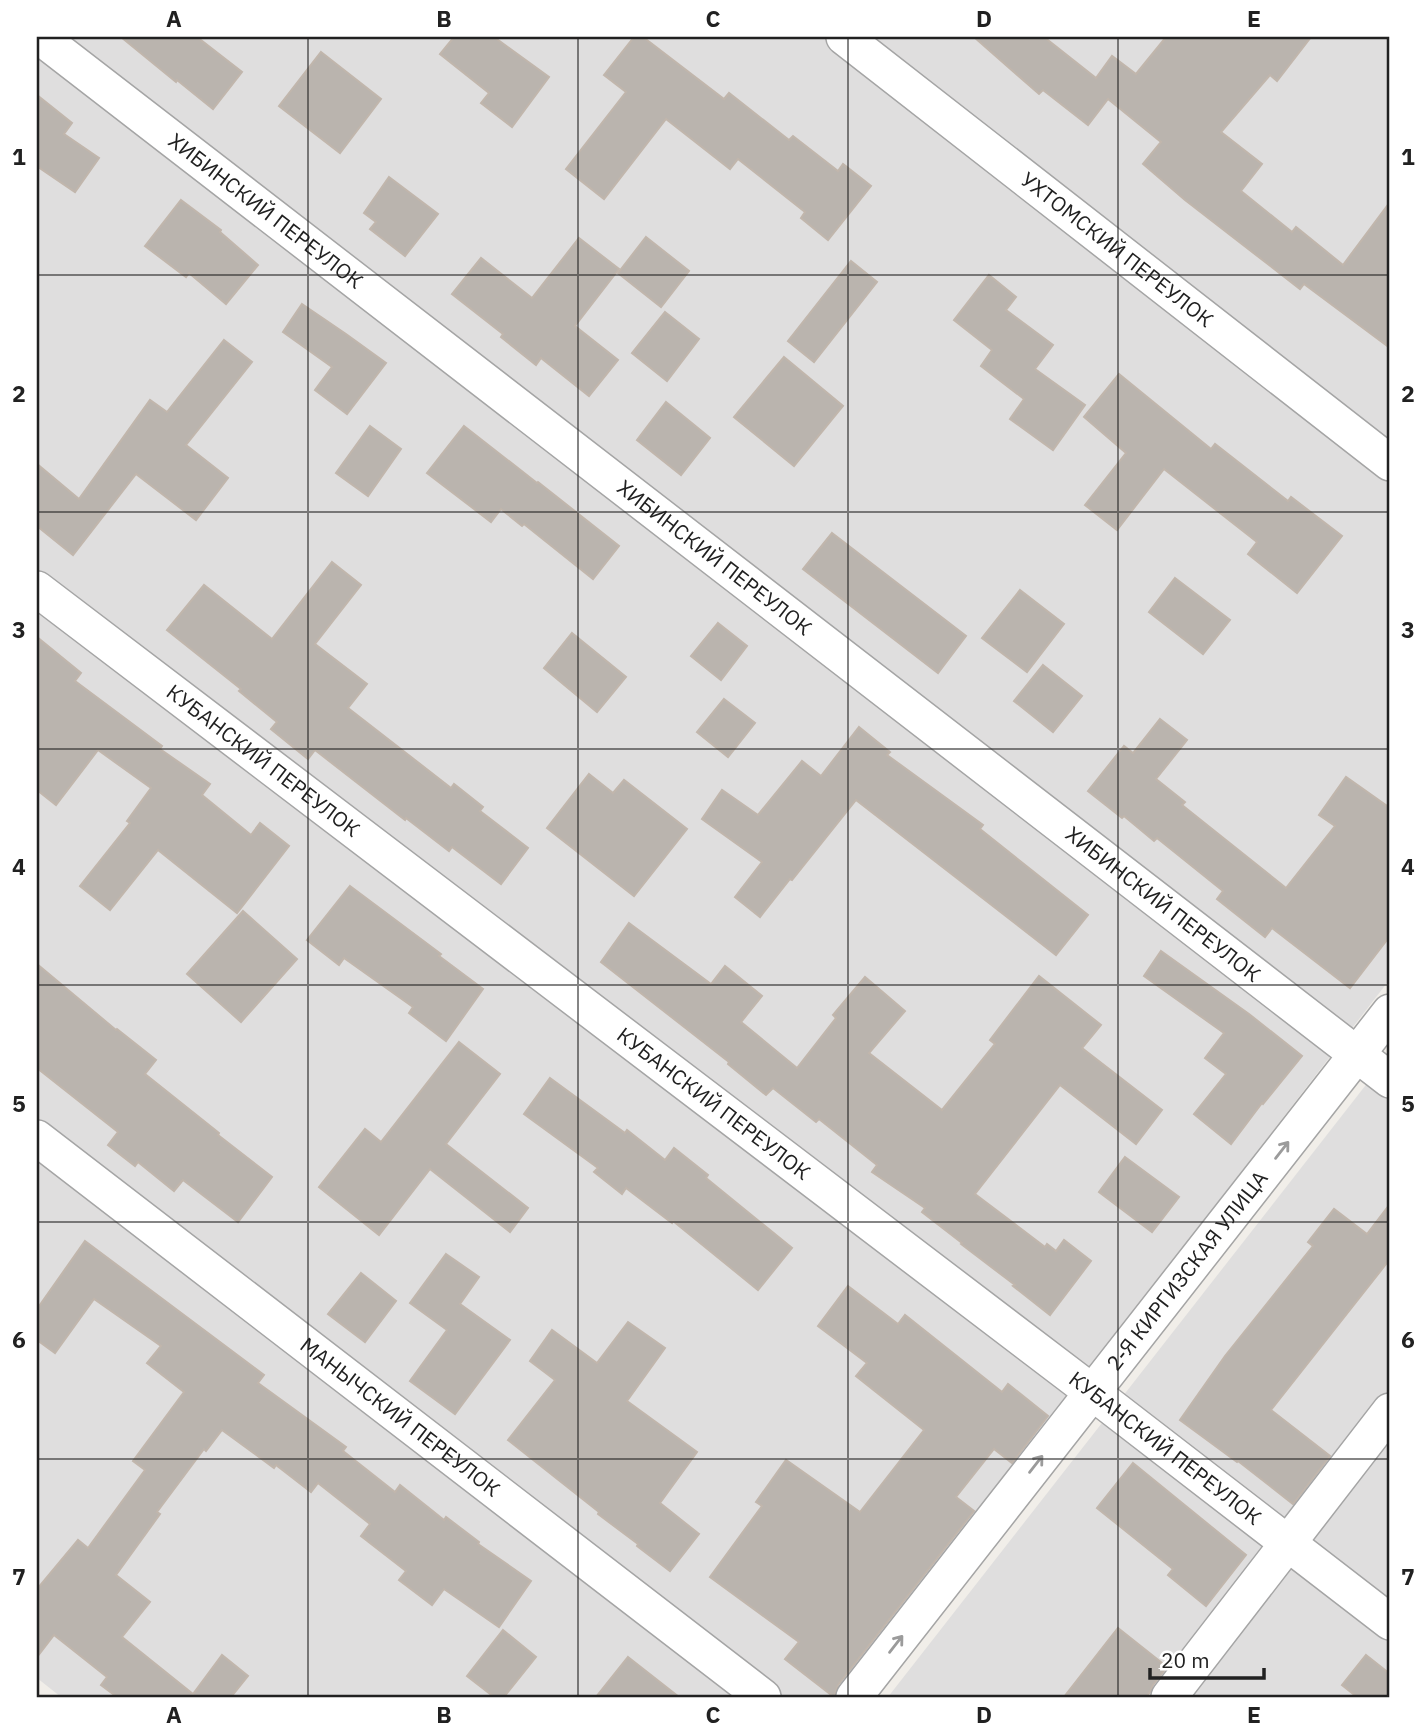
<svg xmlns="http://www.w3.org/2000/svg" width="1427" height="1734" viewBox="0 0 1427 1734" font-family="'IBM Plex Sans',sans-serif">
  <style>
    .residential { fill: #dfdede }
    .building { fill: #bab4ae; stroke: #c1b6ac; stroke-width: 2 }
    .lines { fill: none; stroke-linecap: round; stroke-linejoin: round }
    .street-casing { stroke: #a5a5a5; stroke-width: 38 }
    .street { stroke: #fff; stroke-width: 35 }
    .oneway { stroke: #9b9b9b }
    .grid { fill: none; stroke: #212121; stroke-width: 2; stroke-opacity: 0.55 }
    .labels { text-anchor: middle; stroke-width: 7; stroke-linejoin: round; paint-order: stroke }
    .street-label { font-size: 21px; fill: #212121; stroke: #fff }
    .neatline { fill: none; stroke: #212121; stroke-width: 2.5 }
    .grid-label { font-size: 23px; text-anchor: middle; font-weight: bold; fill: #212121 }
  </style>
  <rect width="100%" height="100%" fill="#f1eee9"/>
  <g class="residential">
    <path d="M 37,37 L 1390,37 L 1390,979 L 836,1697 L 61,1697 L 37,1678 Z"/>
    <path d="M 1390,1054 L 1390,1697 L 888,1697 Z"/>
  </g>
  <g class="building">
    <path d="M 121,37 L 197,37 L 242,72 L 213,109 L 177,80 L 176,82 Z"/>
    <path d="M 454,37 L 494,37 L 549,77 L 512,127 L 481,103 L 489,93 L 440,54 Z"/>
    <path d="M 634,37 L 643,37 L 724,99 L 729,93 L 789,140 L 793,136 L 838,171 L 843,164 L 871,186 L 828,240 L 801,218 L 805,212 L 738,159 L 730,169 L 666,119 L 604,199 L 566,169 L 626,92 L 604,75 Z"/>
    <path d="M 974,37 L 1044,37 L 1096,78 L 1112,56 L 1136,74 L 1166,37 L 1311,37 L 1277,81 L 1270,75 L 1221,132 L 1262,164 L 1241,191 L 1292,232 L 1296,227 L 1343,265 L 1390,202 L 1390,348 L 1304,284 L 1300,289 L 1185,200 L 1143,164 L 1161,142 L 1108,99 L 1088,125 L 1043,90 L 1039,94 Z"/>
    <path d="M 321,52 L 381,99 L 340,153 L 279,106 Z"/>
    <path d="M 37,95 L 72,123 L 64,134 L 99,158 L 75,192 L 38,167 L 37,169 Z"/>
    <path d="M 389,177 L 438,214 L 405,256 L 370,229 L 376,222 L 364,213 Z"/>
    <path d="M 181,200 L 221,230 L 220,232 L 258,265 L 226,304 L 189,273 L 186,277 L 145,246 Z"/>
    <path d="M 646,237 L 689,271 L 661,307 L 618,273 Z"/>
    <path d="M 579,238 L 619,269 L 575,326 L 618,360 L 589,396 L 541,358 L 536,365 L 501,337 L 503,334 L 452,294 L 481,258 L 532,298 Z"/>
    <path d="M 851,261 L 877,282 L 814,362 L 788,341 Z"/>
    <path d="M 989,275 L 1016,297 L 1006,310 L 1053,345 L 1035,369 L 1085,405 L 1053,450 L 1010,419 L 1024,399 L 981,366 L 992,350 L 954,320 Z"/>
    <path d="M 302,304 L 346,334 L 386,363 L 347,414 L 315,390 L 332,367 L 283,332 Z"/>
    <path d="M 665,312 L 699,339 L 667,381 L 632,353 Z"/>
    <path d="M 224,340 L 252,362 L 186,445 L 228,478 L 196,520 L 136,474 L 73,555 L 37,526 L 37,464 L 79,499 L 150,400 L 167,412 Z"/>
    <path d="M 784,357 L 843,406 L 794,466 L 734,417 Z"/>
    <path d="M 1119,374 L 1211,449 L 1215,444 L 1288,501 L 1291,497 L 1342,536 L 1297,593 L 1248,554 L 1257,542 L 1164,469 L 1117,530 L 1085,505 L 1126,453 L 1084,417 Z"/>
    <path d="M 666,402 L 710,438 L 681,475 L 637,440 Z"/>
    <path d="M 370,426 L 401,449 L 368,496 L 336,473 Z"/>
    <path d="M 464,426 L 537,483 L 538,482 L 619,546 L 593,579 L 524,524 L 522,526 L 501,509 L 491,522 L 427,473 Z"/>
    <path d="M 832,533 L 966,636 L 938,673 L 803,569 Z"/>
    <path d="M 332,562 L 361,585 L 315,644 L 367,684 L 348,708 L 451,788 L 454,784 L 483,807 L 480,811 L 528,848 L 501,884 L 452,847 L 449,851 L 406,818 L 405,820 L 315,750 L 308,759 L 271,729 L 277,722 L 239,691 L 241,689 L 167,630 L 204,585 L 272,639 Z"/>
    <path d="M 1175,578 L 1230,620 L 1203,654 L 1149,612 Z"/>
    <path d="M 1020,590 L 1064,624 L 1027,672 L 982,638 Z"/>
    <path d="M 718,623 L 747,646 L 721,680 L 691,656 Z"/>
    <path d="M 572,633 L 626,677 L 597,712 L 544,668 Z"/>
    <path d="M 37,637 L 81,673 L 75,681 L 162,746 L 160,749 L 210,784 L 202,795 L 251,835 L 260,823 L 289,846 L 237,913 L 158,850 L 110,910 L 80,886 L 130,823 L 127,821 L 151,788 L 98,750 L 56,805 L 37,790 Z"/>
    <path d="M 1043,665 L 1082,696 L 1053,732 L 1014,701 Z"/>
    <path d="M 724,699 L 755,723 L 728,757 L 697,732 Z"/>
    <path d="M 1160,719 L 1187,740 L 1156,779 L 1185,802 L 1182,805 L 1286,888 L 1335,826 L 1319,815 L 1346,777 L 1390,808 L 1390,936 L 1350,988 L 1272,928 L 1265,937 L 1217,899 L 1223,891 L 1157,838 L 1154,841 L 1124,816 L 1122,818 L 1088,791 L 1124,746 L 1133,753 Z"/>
    <path d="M 859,727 L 890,752 L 887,755 L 983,825 L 980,829 L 1088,915 L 1056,955 L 856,800 L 792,880 L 790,879 L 760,917 L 735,897 L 762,862 L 702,819 L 722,790 L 758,815 L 802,761 L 821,776 Z"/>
    <path d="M 589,774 L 613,793 L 624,780 L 687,829 L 634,896 L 547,828 Z"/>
    <path d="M 350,886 L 441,954 L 439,956 L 483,989 L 446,1041 L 409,1013 L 413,1007 L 344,958 L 339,965 L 307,940 Z"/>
    <path d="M 243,911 L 297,959 L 241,1022 L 187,974 Z"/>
    <path d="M 629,923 L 711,984 L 725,966 L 762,996 L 741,1022 L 797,1068 L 836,1018 L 833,1015 L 865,977 L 905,1011 L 869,1053 L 942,1110 L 995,1044 L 990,1040 L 1039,976 L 1101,1025 L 1082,1048 L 1162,1110 L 1136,1144 L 1060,1085 L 975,1194 L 1045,1247 L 1047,1244 L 1056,1251 L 1064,1240 L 1091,1261 L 1050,1315 L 1013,1286 L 1015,1285 L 961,1244 L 962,1243 L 922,1212 L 925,1208 L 872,1172 L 877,1165 L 819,1119 L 816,1122 L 773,1088 L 766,1095 L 728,1064 L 729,1062 L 601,962 Z"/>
    <path d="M 1161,951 L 1249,1014 L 1302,1056 L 1263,1104 L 1262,1103 L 1231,1144 L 1194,1114 L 1226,1074 L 1205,1058 L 1224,1033 L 1144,976 Z"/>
    <path d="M 37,964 L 116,1030 L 117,1029 L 156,1060 L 145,1074 L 219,1133 L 218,1135 L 272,1177 L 238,1222 L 183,1180 L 174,1191 L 138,1162 L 135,1166 L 108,1145 L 118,1132 L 37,1068 Z"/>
    <path d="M 459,1042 L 500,1074 L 446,1144 L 528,1208 L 510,1232 L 430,1169 L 379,1235 L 319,1187 L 365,1129 L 381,1142 Z"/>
    <path d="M 550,1078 L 625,1133 L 627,1130 L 665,1160 L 674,1148 L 708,1175 L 706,1178 L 792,1248 L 758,1290 L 673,1221 L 672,1223 L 626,1188 L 622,1194 L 594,1172 L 598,1168 L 524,1114 Z"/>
    <path d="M 1125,1157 L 1179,1197 L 1152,1232 L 1099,1192 Z"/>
    <path d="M 1390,1204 L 1390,1259 L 1271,1410 L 1330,1456 L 1293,1504 L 1238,1461 L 1237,1462 L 1180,1420 L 1225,1356 L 1313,1246 L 1308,1242 L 1334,1209 L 1367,1234 Z"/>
    <path d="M 85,1241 L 264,1375 L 258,1383 L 346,1447 L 343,1451 L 395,1492 L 400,1485 L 444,1520 L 446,1517 L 479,1542 L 478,1544 L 531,1581 L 499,1627 L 444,1589 L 432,1605 L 399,1580 L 406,1571 L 361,1536 L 370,1524 L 318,1483 L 311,1492 L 276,1465 L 274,1468 L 222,1430 L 206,1451 L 204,1449 L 157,1512 L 160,1514 L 116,1575 L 150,1602 L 122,1637 L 193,1694 L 222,1655 L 248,1676 L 231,1697 L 117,1697 L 101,1685 L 107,1677 L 54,1635 L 37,1657 L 37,1589 L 78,1540 L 88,1548 L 145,1470 L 133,1461 L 184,1392 L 147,1363 L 161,1346 L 94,1299 L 55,1353 L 37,1340 L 37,1309 Z"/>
    <path d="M 446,1254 L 479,1277 L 460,1304 L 510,1340 L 455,1414 L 410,1381 L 447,1330 L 410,1303 Z"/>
    <path d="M 361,1273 L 396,1301 L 365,1342 L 328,1314 Z"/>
    <path d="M 848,1286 L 898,1324 L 905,1315 L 1002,1392 L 1008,1384 L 1048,1416 L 1012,1463 L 994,1449 L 956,1497 L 974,1511 L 838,1685 L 834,1697 L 785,1659 L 799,1642 L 710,1577 L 762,1506 L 756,1502 L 786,1460 L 860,1512 L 924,1430 L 856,1376 L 867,1363 L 818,1326 Z"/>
    <path d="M 628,1322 L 665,1348 L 627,1401 L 697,1452 L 660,1503 L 699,1534 L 670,1571 L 637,1546 L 638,1544 L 598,1514 L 599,1512 L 508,1440 L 555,1380 L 530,1361 L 552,1330 L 597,1363 Z"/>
    <path d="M 1133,1463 L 1246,1555 L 1206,1606 L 1168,1575 L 1173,1569 L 1097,1508 Z"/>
    <path d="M 1118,1628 L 1167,1667 L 1153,1685 L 1150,1692 L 1146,1697 L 1064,1697 Z"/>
    <path d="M 503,1630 L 536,1657 L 504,1697 L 494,1697 L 467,1676 Z"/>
    <path d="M 1366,1655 L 1390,1674 L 1390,1697 L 1357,1697 L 1342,1685 Z"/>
    <path d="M 628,1657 L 679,1697 L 596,1697 Z"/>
  </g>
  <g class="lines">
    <defs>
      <g id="street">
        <path id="s1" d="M 40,37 L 1390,1080"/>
        <path id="s2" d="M 844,37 L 1390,463"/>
        <path id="s3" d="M 37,589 L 1092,1392 L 1390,1622"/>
        <path id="s4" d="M 37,1138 L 763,1697"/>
        <path id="s5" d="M 854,1697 L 1390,1012"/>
        <path d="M 1169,1697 L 1390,1411"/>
      </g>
    </defs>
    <use href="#street" class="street-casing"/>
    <use href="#street" class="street"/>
  </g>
  <defs><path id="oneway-shaft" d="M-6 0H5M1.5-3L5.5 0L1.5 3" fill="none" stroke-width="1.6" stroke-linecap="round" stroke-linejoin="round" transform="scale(1.75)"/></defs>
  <g class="oneway">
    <use href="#oneway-shaft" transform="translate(1282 1150) rotate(-52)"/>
    <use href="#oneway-shaft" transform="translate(1036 1464) rotate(-52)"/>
    <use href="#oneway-shaft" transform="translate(896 1644) rotate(-52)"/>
  </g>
  <path class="grid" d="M 308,37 L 308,1697M 578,37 L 578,1697M 848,37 L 848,1697M 1118,37 L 1118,1697M 37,275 L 1390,275M 37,512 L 1390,512M 37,749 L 1390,749M 37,985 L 1390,985M 37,1222 L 1390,1222M 37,1459 L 1390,1459"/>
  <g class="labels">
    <g class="street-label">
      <text dy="7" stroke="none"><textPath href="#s1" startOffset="285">ХИБИНСКИЙ ПЕРЕУЛОК</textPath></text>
      <text dy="7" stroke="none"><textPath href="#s2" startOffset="346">УХТОМСКИЙ ПЕРЕУЛОК</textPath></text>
      <text dy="7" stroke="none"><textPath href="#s1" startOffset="852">ХИБИНСКИЙ ПЕРЕУЛОК</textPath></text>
      <text dy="7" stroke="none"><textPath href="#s3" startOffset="284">КУБАНСКИЙ ПЕРЕУЛОК</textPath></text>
      <text dy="7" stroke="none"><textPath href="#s1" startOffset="1419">ХИБИНСКИЙ ПЕРЕУЛОК</textPath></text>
      <text dy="7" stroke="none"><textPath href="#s3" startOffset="850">КУБАНСКИЙ ПЕРЕУЛОК</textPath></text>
      <text dy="7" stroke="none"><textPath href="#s5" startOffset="541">2-Я КИРГИЗСКАЯ УЛИЦА</textPath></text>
      <text dy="7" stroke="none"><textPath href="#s4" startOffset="458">МАНЫЧСКИЙ ПЕРЕУЛОК</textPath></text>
      <text dy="7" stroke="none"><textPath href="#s3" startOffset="1418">КУБАНСКИЙ ПЕРЕУЛОК</textPath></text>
    </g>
  </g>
  <rect width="1427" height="1734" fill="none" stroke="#ffffff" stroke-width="77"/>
  <path d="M1150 1668v10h114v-10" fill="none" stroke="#212121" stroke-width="3.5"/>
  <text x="1161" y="1668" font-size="21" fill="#212121" stroke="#ffffff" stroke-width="5" paint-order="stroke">20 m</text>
  <rect x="38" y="38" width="1350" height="1658" class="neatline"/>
  <g class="grid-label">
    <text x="174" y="27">A</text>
    <text x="444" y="27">B</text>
    <text x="713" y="27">C</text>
    <text x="984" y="27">D</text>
    <text x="1254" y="27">E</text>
    <text x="19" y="165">1</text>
    <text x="1408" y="165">1</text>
    <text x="19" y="402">2</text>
    <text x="1408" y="402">2</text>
    <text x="19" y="638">3</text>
    <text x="1408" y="638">3</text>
    <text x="19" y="875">4</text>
    <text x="1408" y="875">4</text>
    <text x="19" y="1112">5</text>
    <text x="1408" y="1112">5</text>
    <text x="19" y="1348">6</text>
    <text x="1408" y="1348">6</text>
    <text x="19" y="1585">7</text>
    <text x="1408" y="1585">7</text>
    <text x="174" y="1723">A</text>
    <text x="444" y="1723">B</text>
    <text x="713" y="1723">C</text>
    <text x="984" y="1723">D</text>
    <text x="1254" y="1723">E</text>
  </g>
</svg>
